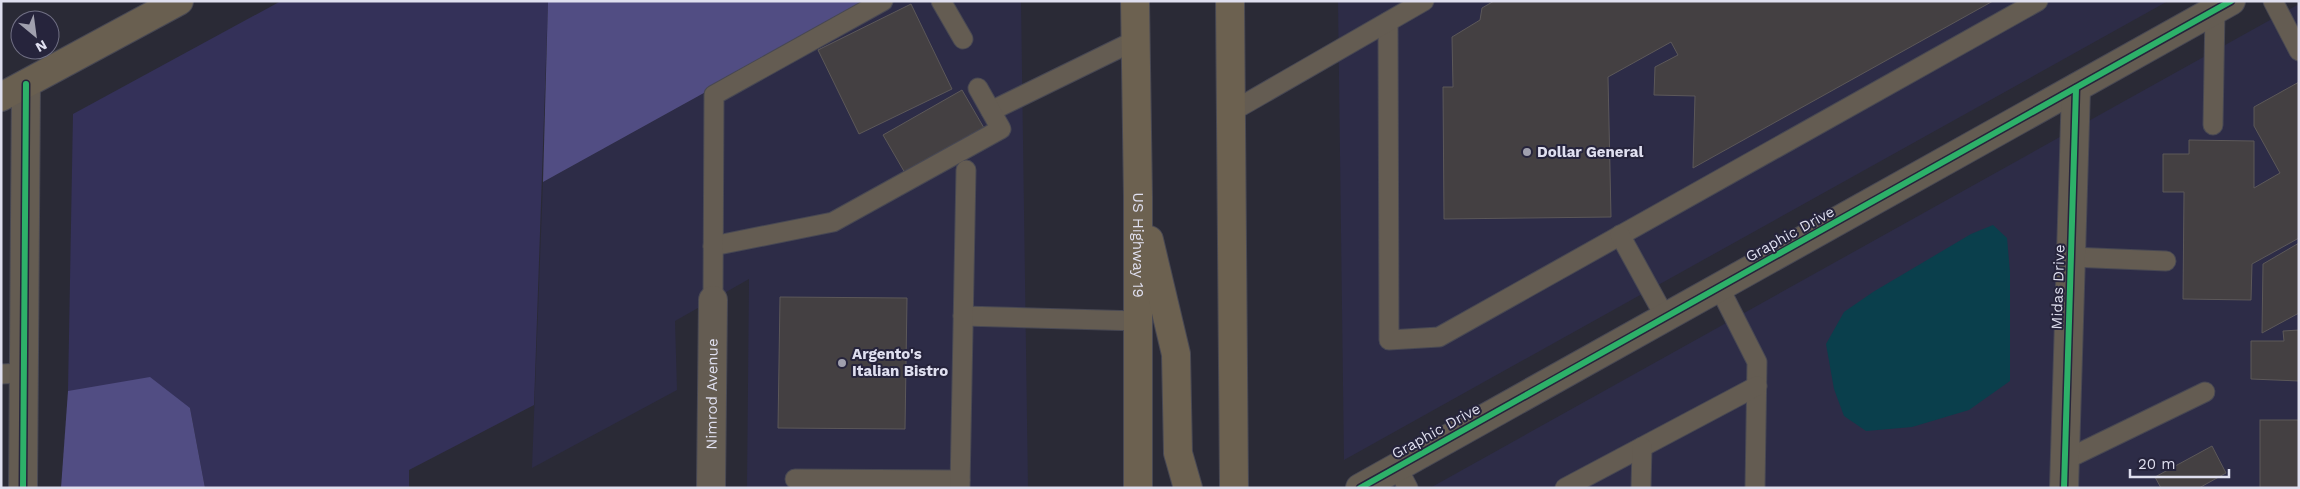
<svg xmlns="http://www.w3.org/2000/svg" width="2300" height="489" viewBox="0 0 2300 489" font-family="'Work Sans',sans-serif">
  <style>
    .built { fill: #2d2c47 }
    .green { fill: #343159 }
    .forest { fill: #514d83 }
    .water { fill: #0a3f4c }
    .building { fill: #444042; stroke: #5c5859 }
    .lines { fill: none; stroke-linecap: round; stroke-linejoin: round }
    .lane-casing { stroke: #484853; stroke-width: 21 }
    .street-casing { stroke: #484853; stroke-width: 30 }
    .secondary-casing { stroke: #484853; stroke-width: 30 }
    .highway-casing { stroke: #484853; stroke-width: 30 }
    .lane { stroke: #645c52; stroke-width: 19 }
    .street { stroke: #645c52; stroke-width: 28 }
    .secondary { stroke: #695f50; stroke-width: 28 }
    .highway { stroke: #6c6150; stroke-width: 28 }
    .cycleway-casing { stroke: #26243c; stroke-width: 9 }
    .cycleway { stroke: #2db169; stroke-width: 6 }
    .poi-dot { fill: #a0a0ae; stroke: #26243c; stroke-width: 2 }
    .labels { text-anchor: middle; stroke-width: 4; stroke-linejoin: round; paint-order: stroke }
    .poi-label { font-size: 15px; font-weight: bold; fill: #dfdfef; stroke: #26243c; text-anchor: start }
    .street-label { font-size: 15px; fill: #dfdfef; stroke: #26243c }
  </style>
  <rect width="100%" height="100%" fill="#2a2a36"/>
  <g class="built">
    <path d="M 870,1 L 1021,1 L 1028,488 L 747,488 L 749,279 L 675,321 L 677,390 L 532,468 L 543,182 Z"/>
    <path d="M 1338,1 L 2168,1 L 1344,460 Z"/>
    <path d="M 2299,4 L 2299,488 L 1430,488 L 2058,138 Z"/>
  </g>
  <path class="green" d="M 281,1 L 548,1 L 534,405 L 409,470 L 409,488 L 205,488 L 190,408 L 68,391 L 73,114 Z"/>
  <g class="forest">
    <path d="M 548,1 L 870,1 L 543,182 Z"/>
    <path d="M 150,377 L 190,408 L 205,488 L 61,488 L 68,391 Z"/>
  </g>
  <path class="water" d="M 1993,225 L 2007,238 L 2010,272 L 2010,381 L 1969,410 L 1912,427 L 1866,431 L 1844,416 L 1834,389 L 1826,344 L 1844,312 L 1873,292 L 1971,234 Z"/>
  <g class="building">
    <path d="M 1494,1 L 1993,1 L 1693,168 L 1695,96 L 1654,95 L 1655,67 L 1678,55 L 1671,42 L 1608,77 L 1611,217 L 1444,219 L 1443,87 L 1453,87 L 1452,37 L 1480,20 L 1482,8 Z"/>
    <path d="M 911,4 L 952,89 L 859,134 L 818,50 Z"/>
    <path d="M 2299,82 L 2299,238 L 2252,264 L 2251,300 L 2183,299 L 2184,192 L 2163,192 L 2163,154 L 2189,154 L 2189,140 L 2254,141 L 2254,188 L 2280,173 L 2254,126 L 2254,107 Z"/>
    <path d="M 962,90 L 984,128 L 905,173 L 883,135 Z"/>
    <path d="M 2299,243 L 2299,313 L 2262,333 L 2263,264 Z"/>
    <path d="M 780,297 L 907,298 L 905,429 L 778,428 Z"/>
    <path d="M 2299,330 L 2299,381 L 2251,379 L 2251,341 L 2284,341 L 2283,331 Z"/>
    <rect x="2260" y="420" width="39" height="68"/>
    <path d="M 2212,446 L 2226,473 L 2199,488 L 2161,488 L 2155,477 Z"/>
  </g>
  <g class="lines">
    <defs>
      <g id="lane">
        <path d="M 941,1 L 963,39"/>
        <path d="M 2273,1 L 2299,51"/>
        <path d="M 1388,22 L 1389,340 L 1439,337 L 2038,1"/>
        <path d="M 991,111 L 1136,40"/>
        <path d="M 1231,112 L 1424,1"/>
        <path d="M 2213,125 L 2215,10"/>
        <path d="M 1620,235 L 1665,317"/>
        <path d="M 713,246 L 833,222 L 1001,129 L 978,88"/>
        <path d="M 2071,257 L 2166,261"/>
        <path d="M 1719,287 L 1757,362 L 1755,488"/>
        <path d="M 713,300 L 714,95 L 883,1"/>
        <path d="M 963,316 L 1138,321"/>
        <path d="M 1,374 L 24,373"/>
        <path d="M 2065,460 L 2205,392"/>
        <path d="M 1397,467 L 1408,488"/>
        <path d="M 795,479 L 960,480"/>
        <path d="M 960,488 L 966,170"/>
        <path d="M 1565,488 L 1757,386"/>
        <path d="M 1641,488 L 1642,447"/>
      </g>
      <g id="street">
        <path d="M 23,488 L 26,84"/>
        <path id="s1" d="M 711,488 L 713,300"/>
        <path d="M 1360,488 L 2231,1"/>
        <path d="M 2064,488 L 2076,88"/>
      </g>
      <path id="secondary" d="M 1,97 L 179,1"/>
      <g id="highway">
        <path id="s2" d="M 1135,1 L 1138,197 L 1138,488"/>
        <path d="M 1230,1 L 1234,488"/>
        <path d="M 1149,240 L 1176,354 L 1178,453 L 1188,488"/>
      </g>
    </defs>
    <use href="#lane" class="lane-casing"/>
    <use href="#street" class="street-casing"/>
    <use href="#secondary" class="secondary-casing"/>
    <use href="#highway" class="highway-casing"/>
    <use href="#lane" class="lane"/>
    <use href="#street" class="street"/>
    <use href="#secondary" class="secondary"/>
    <use href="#highway" class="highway"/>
    <defs>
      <g id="cycleway">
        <path d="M 23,488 L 26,84"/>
        <path d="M 1360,488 L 2231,1"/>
        <path d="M 2064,488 L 2076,88"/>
      </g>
    </defs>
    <use href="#cycleway" class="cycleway-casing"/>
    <use href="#cycleway" class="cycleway"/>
  </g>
  <g class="poi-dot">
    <circle cx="1527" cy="152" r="5"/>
    <circle cx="842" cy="363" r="5"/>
  </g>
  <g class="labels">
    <g class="poi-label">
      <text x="1537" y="157">Dollar General</text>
      <text x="852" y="359">Argento's<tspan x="852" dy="17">Italian Bistro</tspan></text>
    </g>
    <g class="street-label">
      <text transform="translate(1790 234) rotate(-29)" y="5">Graphic Drive</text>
      <text dy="5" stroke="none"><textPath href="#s2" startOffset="244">US Highway 19</textPath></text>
      <text transform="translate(2058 287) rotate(-88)" y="5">Midas Drive</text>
      <text dy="5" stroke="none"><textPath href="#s1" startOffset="94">Nimrod Avenue</textPath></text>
      <text transform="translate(1436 431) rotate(-29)" y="5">Graphic Drive</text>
    </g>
  </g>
  <rect width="2300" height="489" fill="none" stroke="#dfdfef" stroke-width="5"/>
  <g transform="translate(35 35) rotate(151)"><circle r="24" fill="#26243c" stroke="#706f84"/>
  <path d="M0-4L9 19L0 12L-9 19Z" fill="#a0a0ae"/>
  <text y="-8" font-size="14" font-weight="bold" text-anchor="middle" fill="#dfdfef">N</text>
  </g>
  <path d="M2130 469v8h99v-8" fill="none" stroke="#dfdfef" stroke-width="2.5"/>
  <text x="2138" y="469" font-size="15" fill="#dfdfef" stroke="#26243c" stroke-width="4" paint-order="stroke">20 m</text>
</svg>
